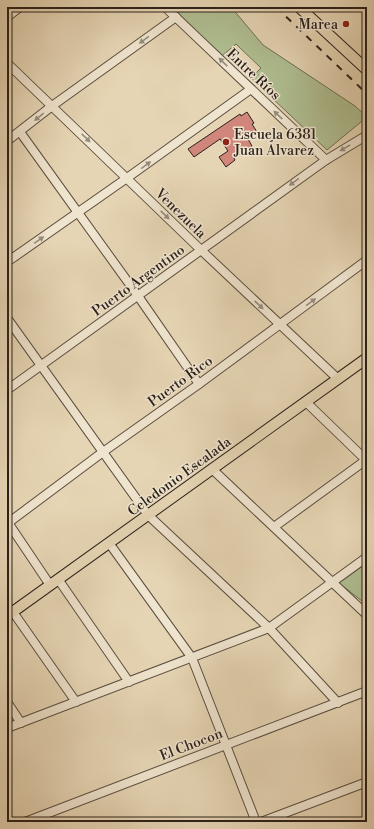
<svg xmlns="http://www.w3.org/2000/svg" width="374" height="829" viewBox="0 0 374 829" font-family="'Libre Bodoni',serif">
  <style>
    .green { fill: #afbe91; stroke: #6d6f56 }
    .building { fill: #d1867b; stroke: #2b201a }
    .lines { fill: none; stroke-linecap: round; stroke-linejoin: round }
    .minor-casing { stroke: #5a4d40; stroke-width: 10 }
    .major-casing { stroke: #2b201a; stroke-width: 12 }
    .minor { stroke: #efe4ce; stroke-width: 8 }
    .major { stroke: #e6d5b4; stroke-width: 10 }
    .rail { stroke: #2b201a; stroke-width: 2; stroke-dasharray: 7 7; stroke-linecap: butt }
    .oneway { fill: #978c7d }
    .poi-dot { fill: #8f2418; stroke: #efe4ce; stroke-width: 1.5 }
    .labels { text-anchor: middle; stroke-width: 3; stroke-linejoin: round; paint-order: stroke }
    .poi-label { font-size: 14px; fill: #2b201a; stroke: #efe4ce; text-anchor: end }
    .street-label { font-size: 14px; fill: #2b201a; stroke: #efe4ce }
  </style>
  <rect width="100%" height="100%" fill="#e6d5b4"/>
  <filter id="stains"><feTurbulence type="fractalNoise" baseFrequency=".005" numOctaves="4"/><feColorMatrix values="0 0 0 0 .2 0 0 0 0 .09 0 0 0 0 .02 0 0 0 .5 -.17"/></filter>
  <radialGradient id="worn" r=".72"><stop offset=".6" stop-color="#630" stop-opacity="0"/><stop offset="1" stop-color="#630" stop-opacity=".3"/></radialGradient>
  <g class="green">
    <path d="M 172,7 L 231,7 L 263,45 L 355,106 L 367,117 L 327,150 L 251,78 L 261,68 L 236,44 L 222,56 Z"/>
    <path d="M 367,563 L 367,605 L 339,583 Z"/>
  </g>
  <path class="building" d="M 247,112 L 254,123 L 252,124 L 257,132 L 248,139 L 252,146 L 234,158 L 235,160 L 226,167 L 219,157 L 228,151 L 220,139 L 194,157 L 188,149 L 240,114 L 241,116 Z"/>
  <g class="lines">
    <defs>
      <g id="minor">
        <path d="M 165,7 L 326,160"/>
        <path d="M 7,17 L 20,7"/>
        <path d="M 7,63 L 201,250 L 338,379"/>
        <path d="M 20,132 L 138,296 L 199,384"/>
        <path d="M 7,141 L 52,106 L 176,17"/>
        <path d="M 7,262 L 127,178 L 251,89"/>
        <path d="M 7,318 L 148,515 L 269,628 L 338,703"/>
        <path d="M 7,390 L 326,160 L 364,137 L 367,137"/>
        <path d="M 306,402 L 367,461"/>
        <path d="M 212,469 L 367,615"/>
        <path d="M 7,521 L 50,585"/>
        <path d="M 8,523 L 103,452 L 199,384 L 367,260"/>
        <path d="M 274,527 L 366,460"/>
        <path d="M 109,543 L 192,658 L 256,822"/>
        <path d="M 58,579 L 129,682"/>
        <path d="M 13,612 L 76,702"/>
        <path d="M 7,702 L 21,723"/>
        <path d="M 7,728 L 269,628 L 367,557"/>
        <path d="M 25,822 L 367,691"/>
        <path d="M 261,822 L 367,782"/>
      </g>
      <g id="major">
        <path d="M 299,7 L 367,70"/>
        <path d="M 7,616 L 367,358"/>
      </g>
    </defs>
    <use href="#minor" class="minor-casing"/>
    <use href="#major" class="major-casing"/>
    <use href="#minor" class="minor"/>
    <use href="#major" class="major"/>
    <path class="rail" d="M 276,7 L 367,94"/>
  </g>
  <defs><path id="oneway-solid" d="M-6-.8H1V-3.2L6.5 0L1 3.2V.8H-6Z"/></defs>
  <g class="oneway">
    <use href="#oneway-solid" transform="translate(144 40) rotate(144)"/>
    <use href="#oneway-solid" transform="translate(223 62) rotate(-136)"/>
    <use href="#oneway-solid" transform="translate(278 115) rotate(-137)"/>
    <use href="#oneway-solid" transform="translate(39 117) rotate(141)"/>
    <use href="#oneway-solid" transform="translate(86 138) rotate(44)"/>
    <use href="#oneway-solid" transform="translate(345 148) rotate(149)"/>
    <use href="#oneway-solid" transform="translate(146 165) rotate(-36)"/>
    <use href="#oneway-solid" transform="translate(294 182) rotate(144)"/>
    <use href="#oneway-solid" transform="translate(165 215) rotate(44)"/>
    <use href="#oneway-solid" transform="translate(39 240) rotate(-35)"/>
    <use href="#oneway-solid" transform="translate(311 302) rotate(-36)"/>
    <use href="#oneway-solid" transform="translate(259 305) rotate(43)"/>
  </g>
  <g class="poi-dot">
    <circle cx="346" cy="24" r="4"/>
    <circle cx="226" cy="142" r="4"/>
  </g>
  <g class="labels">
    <g class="poi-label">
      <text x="338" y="29">Marea</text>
      <text x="234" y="139" text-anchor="start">Escuela 6381<tspan x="234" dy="16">Juan Álvarez</tspan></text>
    </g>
    <g class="street-label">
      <text transform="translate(254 74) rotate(43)" y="5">Entre Ríos</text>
      <text transform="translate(181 213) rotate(44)" y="5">Venezuela</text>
      <text transform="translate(138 280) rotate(-36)" y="5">Puerto Argentino</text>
      <text transform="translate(180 381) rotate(-36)" y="5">Puerto Rico</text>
      <text transform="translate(179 476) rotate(-36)" y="5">Celedonio Escalada</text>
      <text transform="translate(191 744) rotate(-21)" y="5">El Chocon</text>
    </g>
  </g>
  <rect width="374" height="829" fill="none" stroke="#e6d5b4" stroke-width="24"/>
  <rect x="8" y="8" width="358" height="813" fill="none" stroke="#2b201a" stroke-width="2"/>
  <rect x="12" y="12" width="350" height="805" fill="none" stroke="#2b201a"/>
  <rect width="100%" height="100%" filter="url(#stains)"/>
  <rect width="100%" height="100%" fill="url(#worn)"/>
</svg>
